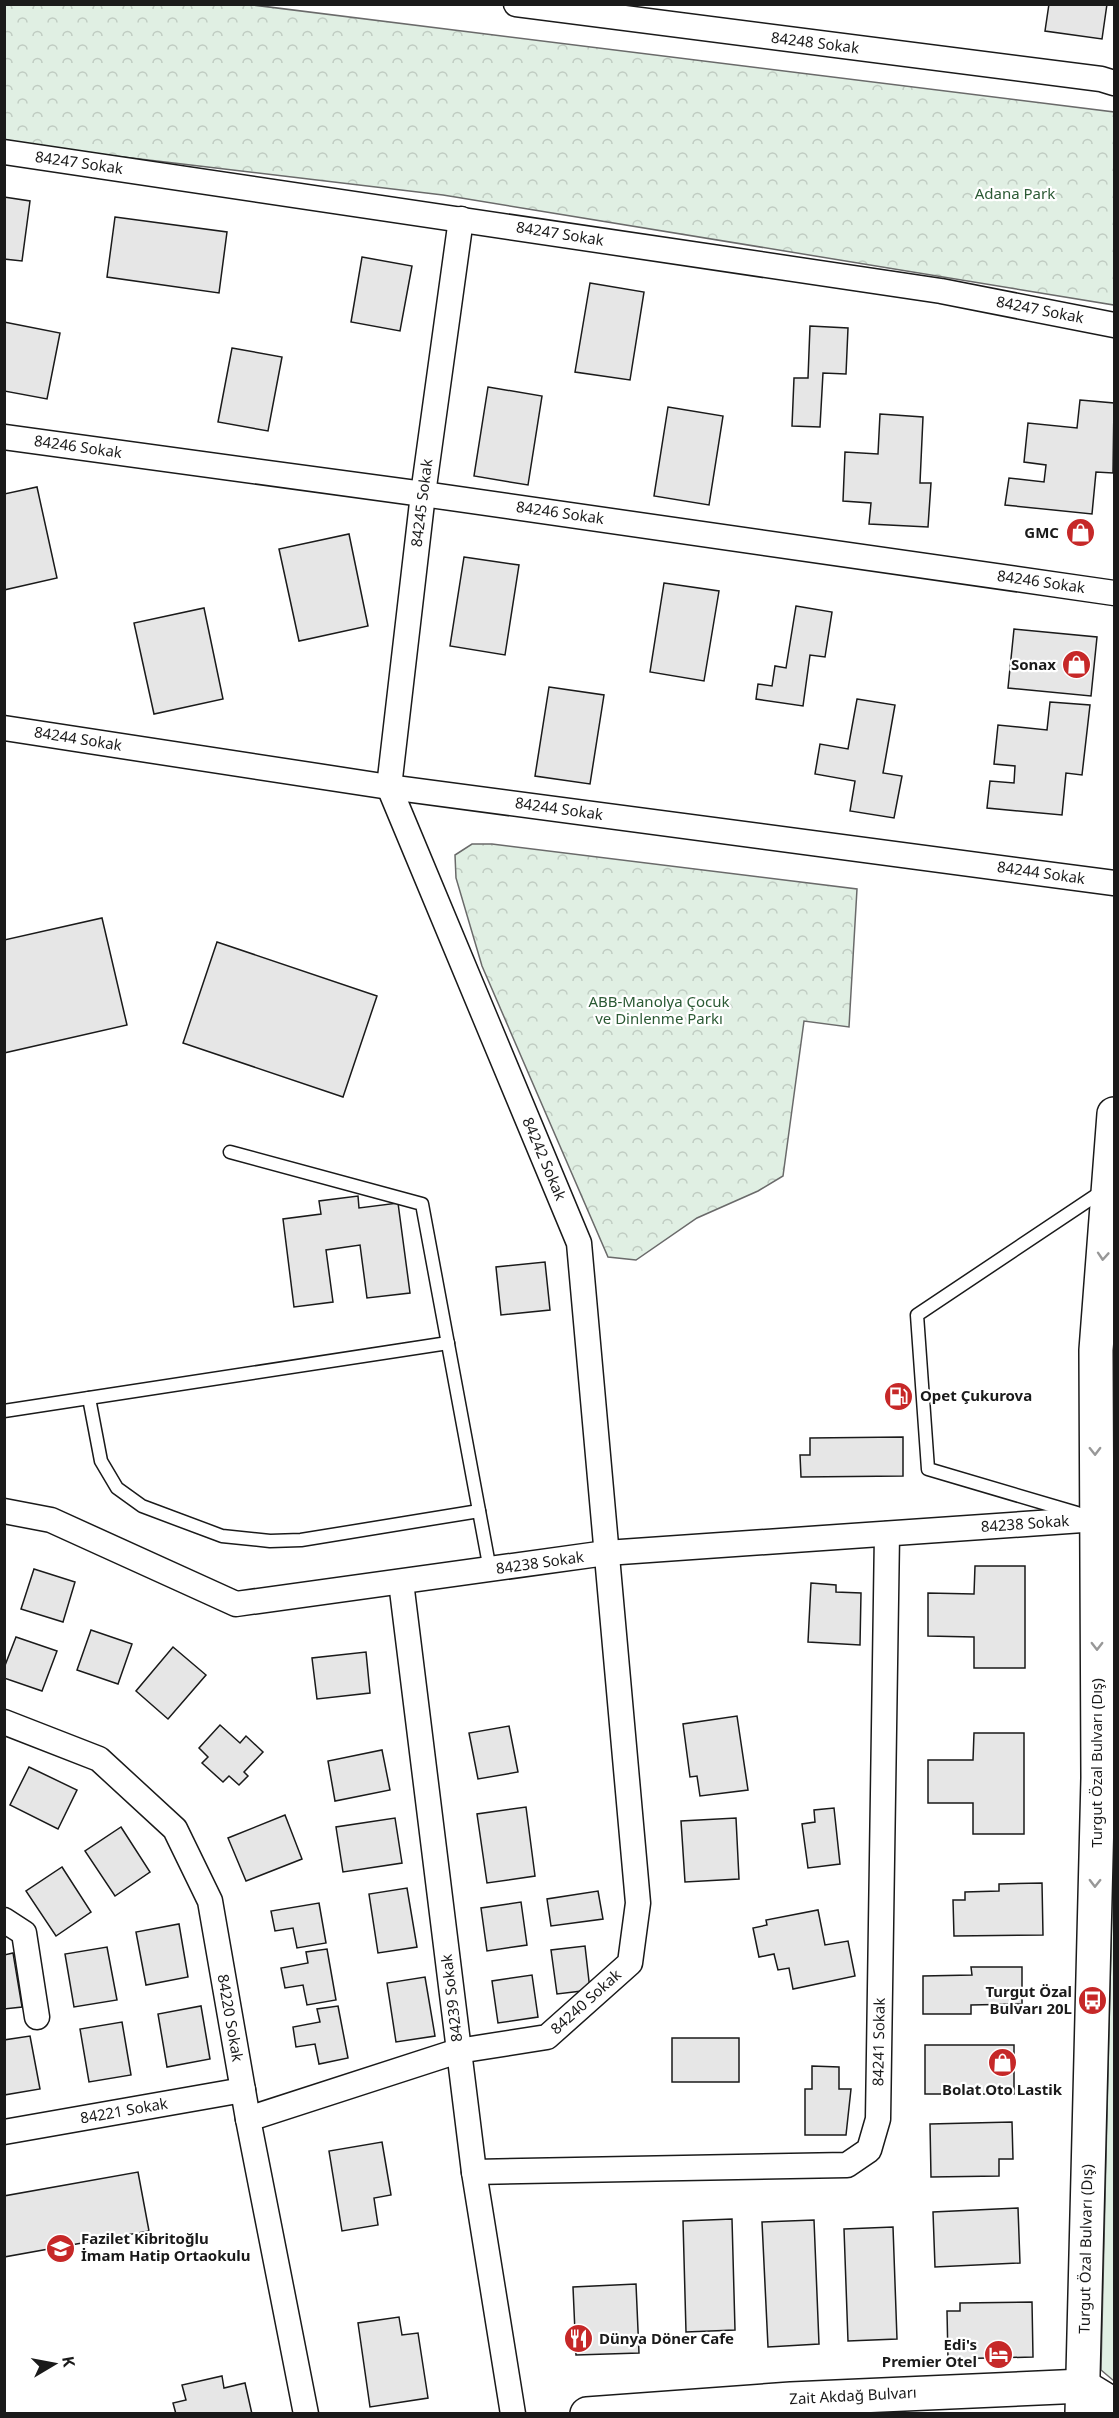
<svg xmlns="http://www.w3.org/2000/svg" width="1119" height="2418" viewBox="0 0 1119 2418" font-family="'Noto Sans',sans-serif">
  <style>
    .grass { fill: #e0efe3; stroke: #6a6a6a; stroke-width: 1.5 }
    .park { fill: url(#park-crowns); stroke: #6a6a6a; stroke-width: 1.5 }
    .building { fill: #e6e6e6; stroke: #1a1a1a; stroke-width: 1.5 }
    .lines { fill: none; stroke-linecap: round; stroke-linejoin: round }
    .lane-casing { stroke: #1a1a1a; stroke-width: 15 }
    .street-casing { stroke: #1a1a1a; stroke-width: 27 }
    .secondary-casing { stroke: #1a1a1a; stroke-width: 36 }
    .primary-casing { stroke: #1a1a1a; stroke-width: 36 }
    .lane { stroke: #fff; stroke-width: 12 }
    .street { stroke: #fff; stroke-width: 24 }
    .secondary { stroke: #fff; stroke-width: 33 }
    .primary { stroke: #fff; stroke-width: 33 }
    .oneway { stroke: #989898 }
    .labels { text-anchor: middle; stroke-width: 4.5; stroke-linejoin: round; paint-order: stroke }
    .street-label { font-size: 15px; fill: #1a1a1a; stroke: #fff }
    .park-label { font-size: 15px; fill: #2b5a34; stroke: #fff }
    .poi-label { font-size: 15px; font-weight: bold; fill: #1a1a1a; stroke: #fff; text-anchor: end }
  </style>
  <defs>
    <pattern id="park-crowns" width="20" height="18" patternUnits="userSpaceOnUse" patternTransform="scale(1.5)"><rect width="20" height="18" fill="#e0efe3"/><path d="M2 6a3 3 0 1 1 6 0M12 15a3 3 0 1 1 6 0" fill="none" stroke="#c0ccc2"/></pattern>
  </defs>
  <rect width="100%" height="100%" fill="#fff"/>
  <path class="grass" d="M 1114,1817 L 1114,2381 L 1101,2370 Z"/>
  <g class="park">
    <path d="M 5,4 L 253,5 L 1114,112 L 1114,305 L 443,195 L 5,143 Z"/>
    <path d="M 472,844 L 492,844 L 857,889 L 849,1027 L 804,1021 L 783,1176 L 758,1191 L 697,1218 L 636,1260 L 608,1257 L 482,966 L 456,878 L 455,855 Z"/>
  </g>
  <g class="building">
    <path d="M 1049,4 L 1107,4 L 1102,39 L 1045,31 Z"/>
    <path d="M 4,197 L 30,201 L 22,261 L 4,259 Z"/>
    <path d="M 115,217 L 227,232 L 219,293 L 107,277 Z"/>
    <path d="M 362,257 L 412,266 L 400,331 L 351,322 Z"/>
    <path d="M 590,283 L 644,292 L 630,380 L 575,372 Z"/>
    <path d="M 4,322 L 60,333 L 47,399 L 4,391 Z"/>
    <path d="M 810,326 L 848,328 L 846,374 L 823,373 L 820,427 L 792,426 L 794,378 L 808,378 Z"/>
    <path d="M 232,348 L 282,357 L 268,431 L 218,422 Z"/>
    <path d="M 488,387 L 542,396 L 528,485 L 474,476 Z"/>
    <path d="M 1080,400 L 1114,403 L 1113,473 L 1096,472 L 1092,514 L 1005,505 L 1009,478 L 1044,482 L 1046,465 L 1024,462 L 1028,423 L 1077,428 Z"/>
    <path d="M 668,407 L 723,416 L 709,505 L 654,496 Z"/>
    <path d="M 880,414 L 923,417 L 920,483 L 931,483 L 928,527 L 869,524 L 871,503 L 843,501 L 845,452 L 878,454 Z"/>
    <path d="M 37,487 L 57,578 L 4,590 L 4,494 Z"/>
    <path d="M 349,534 L 368,626 L 299,641 L 279,549 Z"/>
    <path d="M 464,557 L 519,565 L 505,655 L 450,646 Z"/>
    <path d="M 664,583 L 719,591 L 704,681 L 650,672 Z"/>
    <path d="M 796,606 L 832,612 L 825,657 L 810,655 L 803,706 L 756,699 L 758,684 L 772,686 L 775,666 L 786,668 Z"/>
    <path d="M 204,608 L 223,699 L 154,714 L 134,623 Z"/>
    <path d="M 1014,629 L 1097,637 L 1091,696 L 1008,688 Z"/>
    <path d="M 549,687 L 604,695 L 590,784 L 535,776 Z"/>
    <path d="M 857,699 L 895,705 L 883,773 L 902,776 L 894,818 L 850,811 L 855,781 L 815,774 L 820,744 L 848,749 Z"/>
    <path d="M 1050,702 L 1090,705 L 1082,775 L 1066,773 L 1062,815 L 987,808 L 990,781 L 1014,783 L 1015,766 L 994,764 L 998,725 L 1047,730 Z"/>
    <path d="M 102,918 L 127,1025 L 4,1053 L 4,940 Z"/>
    <path d="M 217,942 L 377,996 L 343,1097 L 183,1043 Z"/>
    <path d="M 358,1196 L 359,1208 L 398,1203 L 410,1293 L 367,1298 L 360,1245 L 326,1250 L 333,1302 L 294,1307 L 283,1219 L 321,1214 L 319,1201 Z"/>
    <path d="M 545,1262 L 550,1310 L 501,1315 L 496,1267 Z"/>
    <path d="M 903,1437 L 903,1476 L 801,1477 L 800,1455 L 810,1455 L 810,1438 Z"/>
    <path d="M 975,1566 L 1025,1566 L 1025,1668 L 974,1668 L 974,1637 L 928,1636 L 928,1593 L 974,1594 Z"/>
    <path d="M 34,1569 L 75,1582 L 63,1622 L 21,1609 Z"/>
    <path d="M 811,1583 L 836,1585 L 836,1592 L 861,1593 L 860,1645 L 808,1642 Z"/>
    <path d="M 91,1630 L 132,1644 L 118,1684 L 77,1670 Z"/>
    <path d="M 16,1637 L 57,1651 L 42,1691 L 4,1678 L 4,1668 Z"/>
    <path d="M 173,1647 L 206,1675 L 168,1719 L 136,1691 Z"/>
    <path d="M 366,1652 L 370,1693 L 317,1699 L 312,1658 Z"/>
    <path d="M 737,1716 L 748,1790 L 700,1796 L 697,1776 L 690,1777 L 683,1724 Z"/>
    <path d="M 220,1725 L 240,1743 L 246,1736 L 263,1752 L 244,1772 L 248,1776 L 239,1785 L 229,1776 L 223,1782 L 202,1763 L 208,1757 L 199,1748 Z"/>
    <path d="M 509,1726 L 518,1772 L 478,1779 L 469,1733 Z"/>
    <path d="M 974,1733 L 1024,1733 L 1024,1834 L 973,1834 L 973,1803 L 928,1803 L 928,1760 L 973,1760 Z"/>
    <path d="M 382,1750 L 390,1790 L 335,1801 L 328,1761 Z"/>
    <path d="M 29,1767 L 77,1790 L 58,1829 L 10,1805 Z"/>
    <path d="M 526,1807 L 535,1876 L 487,1883 L 477,1814 Z"/>
    <path d="M 834,1808 L 840,1864 L 808,1868 L 802,1824 L 815,1822 L 814,1810 Z"/>
    <path d="M 285,1815 L 302,1859 L 246,1881 L 228,1838 Z"/>
    <path d="M 395,1818 L 402,1863 L 343,1872 L 336,1827 Z"/>
    <path d="M 736,1818 L 739,1879 L 685,1882 L 681,1821 Z"/>
    <path d="M 121,1827 L 150,1872 L 115,1896 L 85,1851 Z"/>
    <path d="M 62,1867 L 91,1912 L 56,1936 L 26,1891 Z"/>
    <path d="M 1042,1883 L 1043,1935 L 954,1936 L 953,1900 L 965,1900 L 965,1892 L 999,1891 L 999,1884 Z"/>
    <path d="M 407,1888 L 417,1947 L 378,1953 L 369,1894 Z"/>
    <path d="M 598,1891 L 603,1919 L 551,1926 L 547,1899 Z"/>
    <path d="M 521,1902 L 527,1945 L 487,1951 L 481,1908 Z"/>
    <path d="M 319,1903 L 326,1943 L 297,1948 L 293,1928 L 275,1931 L 271,1911 Z"/>
    <path d="M 818,1910 L 825,1945 L 848,1941 L 855,1976 L 793,1989 L 789,1968 L 778,1970 L 774,1954 L 759,1957 L 753,1928 L 767,1925 L 766,1920 Z"/>
    <path d="M 179,1924 L 188,1977 L 146,1985 L 136,1932 Z"/>
    <path d="M 585,1946 L 590,1990 L 557,1994 L 551,1950 Z"/>
    <path d="M 107,1947 L 117,2000 L 74,2007 L 65,1954 Z"/>
    <path d="M 327,1949 L 336,2000 L 307,2005 L 303,1985 L 285,1988 L 281,1968 L 308,1963 L 306,1952 Z"/>
    <path d="M 13,1953 L 22,2007 L 4,2009 L 4,1955 Z"/>
    <path d="M 971,1967 L 1022,1967 L 1022,2004 L 971,2005 L 971,2014 L 923,2014 L 923,1976 L 972,1975 Z"/>
    <path d="M 532,1975 L 538,2017 L 498,2023 L 492,1981 Z"/>
    <path d="M 425,1977 L 435,2036 L 396,2042 L 387,1983 Z"/>
    <path d="M 201,2006 L 210,2059 L 167,2067 L 158,2014 Z"/>
    <path d="M 338,2006 L 348,2058 L 319,2064 L 315,2044 L 296,2047 L 293,2027 L 320,2022 L 317,2009 Z"/>
    <path d="M 122,2022 L 131,2075 L 89,2082 L 80,2029 Z"/>
    <path d="M 30,2036 L 40,2089 L 4,2095 L 4,2040 Z"/>
    <rect x="672" y="2038" width="67" height="44"/>
    <rect x="925" y="2045" width="89" height="49"/>
    <path d="M 812,2066 L 839,2067 L 839,2089 L 851,2089 L 846,2135 L 805,2135 L 805,2089 L 812,2089 Z"/>
    <path d="M 1012,2122 L 1013,2159 L 999,2159 L 999,2176 L 931,2177 L 930,2124 Z"/>
    <path d="M 382,2142 L 391,2195 L 374,2198 L 378,2225 L 342,2231 L 329,2151 Z"/>
    <path d="M 138,2172 L 149,2231 L 4,2257 L 4,2196 Z"/>
    <path d="M 1018,2208 L 1020,2263 L 935,2267 L 933,2212 Z"/>
    <path d="M 732,2219 L 735,2330 L 686,2332 L 683,2221 Z"/>
    <path d="M 814,2220 L 819,2344 L 768,2347 L 762,2222 Z"/>
    <path d="M 893,2227 L 897,2339 L 848,2341 L 844,2229 Z"/>
    <path d="M 636,2284 L 639,2353 L 576,2355 L 573,2287 Z"/>
    <path d="M 1032,2302 L 1033,2357 L 948,2359 L 947,2311 L 960,2311 L 960,2303 Z"/>
    <path d="M 399,2317 L 402,2335 L 418,2333 L 428,2398 L 370,2407 L 358,2323 Z"/>
    <path d="M 222,2376 L 224,2388 L 245,2383 L 252,2414 L 176,2414 L 173,2403 L 186,2400 L 182,2385 Z"/>
  </g>
  <g class="lines">
    <defs>
      <g id="lane">
        <path d="M 230,1152 L 422,1204 L 490,1570"/>
        <path d="M 89,1398 L 101,1461 L 117,1488 L 142,1506 L 222,1536 L 270,1541 L 301,1540 L 479,1511"/>
        <path d="M 4,1411 L 448,1343"/>
        <path d="M 1077,1513 L 928,1469 L 917,1315 L 1104,1190"/>
      </g>
      <g id="street">
        <path d="M 516,4 L 1101,79 L 1114,83"/>
        <path d="M 4,152 L 941,291 L 1114,325"/>
        <path d="M 4,437 L 423,494 L 1114,593"/>
        <path d="M 4,728 L 389,787 L 1114,883"/>
        <path d="M 4,1511 L 51,1520 L 236,1604 L 606,1553 L 1097,1519"/>
        <path d="M 401,1582 L 474,2172 L 513,2414"/>
        <path d="M 4,1722 L 99,1759 L 175,1829 L 210,1901 L 248,2119 L 306,2414"/>
        <path d="M 4,1920 L 24,1933 L 37,2017"/>
        <path d="M 248,2119 L 458,2051 L 547,2037 L 630,1963 L 638,1903 L 579,1243 L 389,787 L 423,494 L 461,219"/>
        <path d="M 4,2132 L 243,2090"/>
        <path d="M 474,2172 L 847,2165 L 869,2150 L 878,2119 L 887,1534"/>
      </g>
      <path id="secondary" d="M 587,2414 L 791,2399 L 1083,2386"/>
      <g id="primary">
        <path d="M 1083,2386 L 1114,2405"/>
        <path d="M 1082,2414 L 1098,1778 L 1096,1350 L 1114,1114"/>
      </g>
    </defs>
    <use href="#lane" class="lane-casing"/>
    <use href="#street" class="street-casing"/>
    <use href="#secondary" class="secondary-casing"/>
    <use href="#primary" class="primary-casing"/>
    <use href="#lane" class="lane"/>
    <use href="#street" class="street"/>
    <use href="#secondary" class="secondary"/>
    <use href="#primary" class="primary"/>
  </g>
  <defs><path id="oneway-chevron" d="M-2-3.5L2.5 0L-2 3.5" fill="none" stroke-width="1.6" stroke-linecap="round" stroke-linejoin="round" transform="scale(1.5)"/></defs>
  <g class="oneway">
    <use href="#oneway-chevron" transform="translate(1103 1256) rotate(94)"/>
    <use href="#oneway-chevron" transform="translate(1095 1451) rotate(89)"/>
    <use href="#oneway-chevron" transform="translate(1097 1646) rotate(90)"/>
    <use href="#oneway-chevron" transform="translate(1095 1883) rotate(91)"/>
  </g>
  <defs>
    <symbol id="shop-disc" viewBox="-11 -11 22 22"><circle r="9.5" fill="#c62828" stroke="#fff"/><path d="M-5-2.5h2.3a2.7 3.5 0 0 1 5.4 0H5L5.5 6h-11ZM-1.5-2.5h3a1.5 2.3 0 0 0-3 0Z" fill="#fff"/></symbol>
    <symbol id="fuel-disc" viewBox="-11 -11 22 22"><circle r="9.5" fill="#c62828" stroke="#fff"/><path d="M-5.5-6h7V0h2V4h1.3V-2.5L3-4.5l.8-.8L6-3V5H2.5V1h-1V6h-7ZM-4.2-4.7v3.2H.2V-4.7Z" fill="#fff"/></symbol>
    <symbol id="bus-disc" viewBox="-11 -11 22 22"><circle r="9.5" fill="#c62828" stroke="#fff"/><path d="M-5-6H5V4H4V6H2V4H-2V6H-4V4H-5ZM-3.5-4V0h7V-4ZM-3.5 1.2v1.5H-2V1.2ZM2 1.2v1.5H3.5V1.2Z" fill="#fff"/></symbol>
    <symbol id="school-disc" viewBox="-11 -11 22 22"><circle r="9.5" fill="#c62828" stroke="#fff"/><path d="M0-5L7-2L0 1L-7-2ZM-4 1L0 2.5L4 1V4Q0 6-4 4Z" fill="#fff"/></symbol>
    <symbol id="restaurant-disc" viewBox="-11 -11 22 22"><circle r="9.5" fill="#c62828" stroke="#fff"/><path d="M-5-6h1v4h1v-4h1v4h1v-4h1v5L-1.5 .5V6h-2V.5L-5-1ZM5-6V6H3V1.5H1.5Q1.5-4 5-6Z" fill="#fff"/></symbol>
    <symbol id="hotel-disc" viewBox="-11 -11 22 22"><circle r="9.5" fill="#c62828" stroke="#fff"/><path d="M-6-4.5h1.5V1H6V5H4.5V3h-9V5H-6ZM-4 0a1.8 1.8 0 1 1 3.6 0ZM.5 0V-2.5h3Q6-2.5 6 0Z" fill="#fff"/></symbol>
  </defs>
  <g fill-rule="evenodd">
    <use href="#shop-disc" x="1064" y="516" width="33" height="33"/>
    <use href="#shop-disc" x="1060" y="648" width="33" height="33"/>
    <use href="#fuel-disc" x="882" y="1380" width="33" height="33"/>
    <use href="#bus-disc" x="1076" y="1984" width="33" height="33"/>
    <use href="#shop-disc" x="986" y="2046" width="33" height="33"/>
    <use href="#school-disc" x="44" y="2232" width="33" height="33"/>
    <use href="#restaurant-disc" x="562" y="2322" width="33" height="33"/>
    <use href="#hotel-disc" x="982" y="2338" width="33" height="33"/>
  </g>
  <g class="labels">
    <g class="street-label">
      <text transform="translate(815 43) rotate(7)" y="5">84248 Sokak</text>
      <text transform="translate(79 163) rotate(8)" y="5">84247 Sokak</text>
      <text transform="translate(560 234) rotate(9)" y="5">84247 Sokak</text>
      <text transform="translate(1040 310) rotate(11)" y="5">84247 Sokak</text>
      <text transform="translate(78 447) rotate(8)" y="5">84246 Sokak</text>
      <text transform="translate(422 503) rotate(-83)" y="5">84245 Sokak</text>
      <text transform="translate(560 513) rotate(8)" y="5">84246 Sokak</text>
      <text transform="translate(1041 582) rotate(8)" y="5">84246 Sokak</text>
      <text transform="translate(78 739) rotate(9)" y="5">84244 Sokak</text>
      <text transform="translate(559 809) rotate(8)" y="5">84244 Sokak</text>
      <text transform="translate(1041 873) rotate(8)" y="5">84244 Sokak</text>
      <text transform="translate(544 1159) rotate(67)" y="5">84242 Sokak</text>
      <text transform="translate(1025 1524) rotate(-4)" y="5">84238 Sokak</text>
      <text transform="translate(540 1563) rotate(-8)" y="5">84238 Sokak</text>
      <text transform="translate(1097 1763) rotate(-90)" y="5">Turgut Özal Bulvarı (Dış)</text>
      <text transform="translate(452 1998) rotate(-97)" y="5">84239 Sokak</text>
      <text transform="translate(586 2002) rotate(-42)" y="5">84240 Sokak</text>
      <text transform="translate(230 2018) rotate(80)" y="5">84220 Sokak</text>
      <text transform="translate(879 2042) rotate(-89)" y="5">84241 Sokak</text>
      <text transform="translate(124 2111) rotate(-10)" y="5">84221 Sokak</text>
      <text transform="translate(1086 2249) rotate(-89)" y="5">Turgut Özal Bulvarı (Dış)</text>
      <text transform="translate(853 2396) rotate(-3)" y="5">Zait Akdağ Bulvarı</text>
    </g>
    <g class="park-label">
      <text x="1015" y="199">Adana Park</text>
      <text x="659" y="1007">ABB-Manolya Çocuk<tspan x="659" dy="17">ve Dinlenme Parkı</tspan></text>
    </g>
    <g class="poi-label">
      <text x="1059" y="538">GMC</text>
      <text x="1056" y="670">Sonax</text>
      <text x="920" y="1401" text-anchor="start">Opet Çukurova</text>
      <text x="1072" y="1997">Turgut Özal<tspan x="1072" dy="17">Bulvarı 20L</tspan></text>
      <text x="1002" y="2095" text-anchor="middle">Bolat Oto Lastik</text>
      <text x="81" y="2244" text-anchor="start">Fazilet Kibritoğlu<tspan x="81" dy="17">İmam Hatip Ortaokulu</tspan></text>
      <text x="599" y="2344" text-anchor="start">Dünya Döner Cafe</text>
      <text x="977" y="2350">Edi's<tspan x="977" dy="17">Premier Otel</tspan></text>
    </g>
  </g>
  <rect width="1119" height="2418" fill="none" stroke="#1a1a1a" stroke-width="12"/>
  <g transform="translate(54 2364) rotate(80)" stroke="#ffffff" stroke-width="4.5" paint-order="stroke">
  <path d="M0-4.5L10 22L0 15L-10 22Z" fill="#1a1a1a"/>
  <text y="-9" font-size="16" font-weight="bold" text-anchor="middle" fill="#1a1a1a">K</text>
  </g>
</svg>
